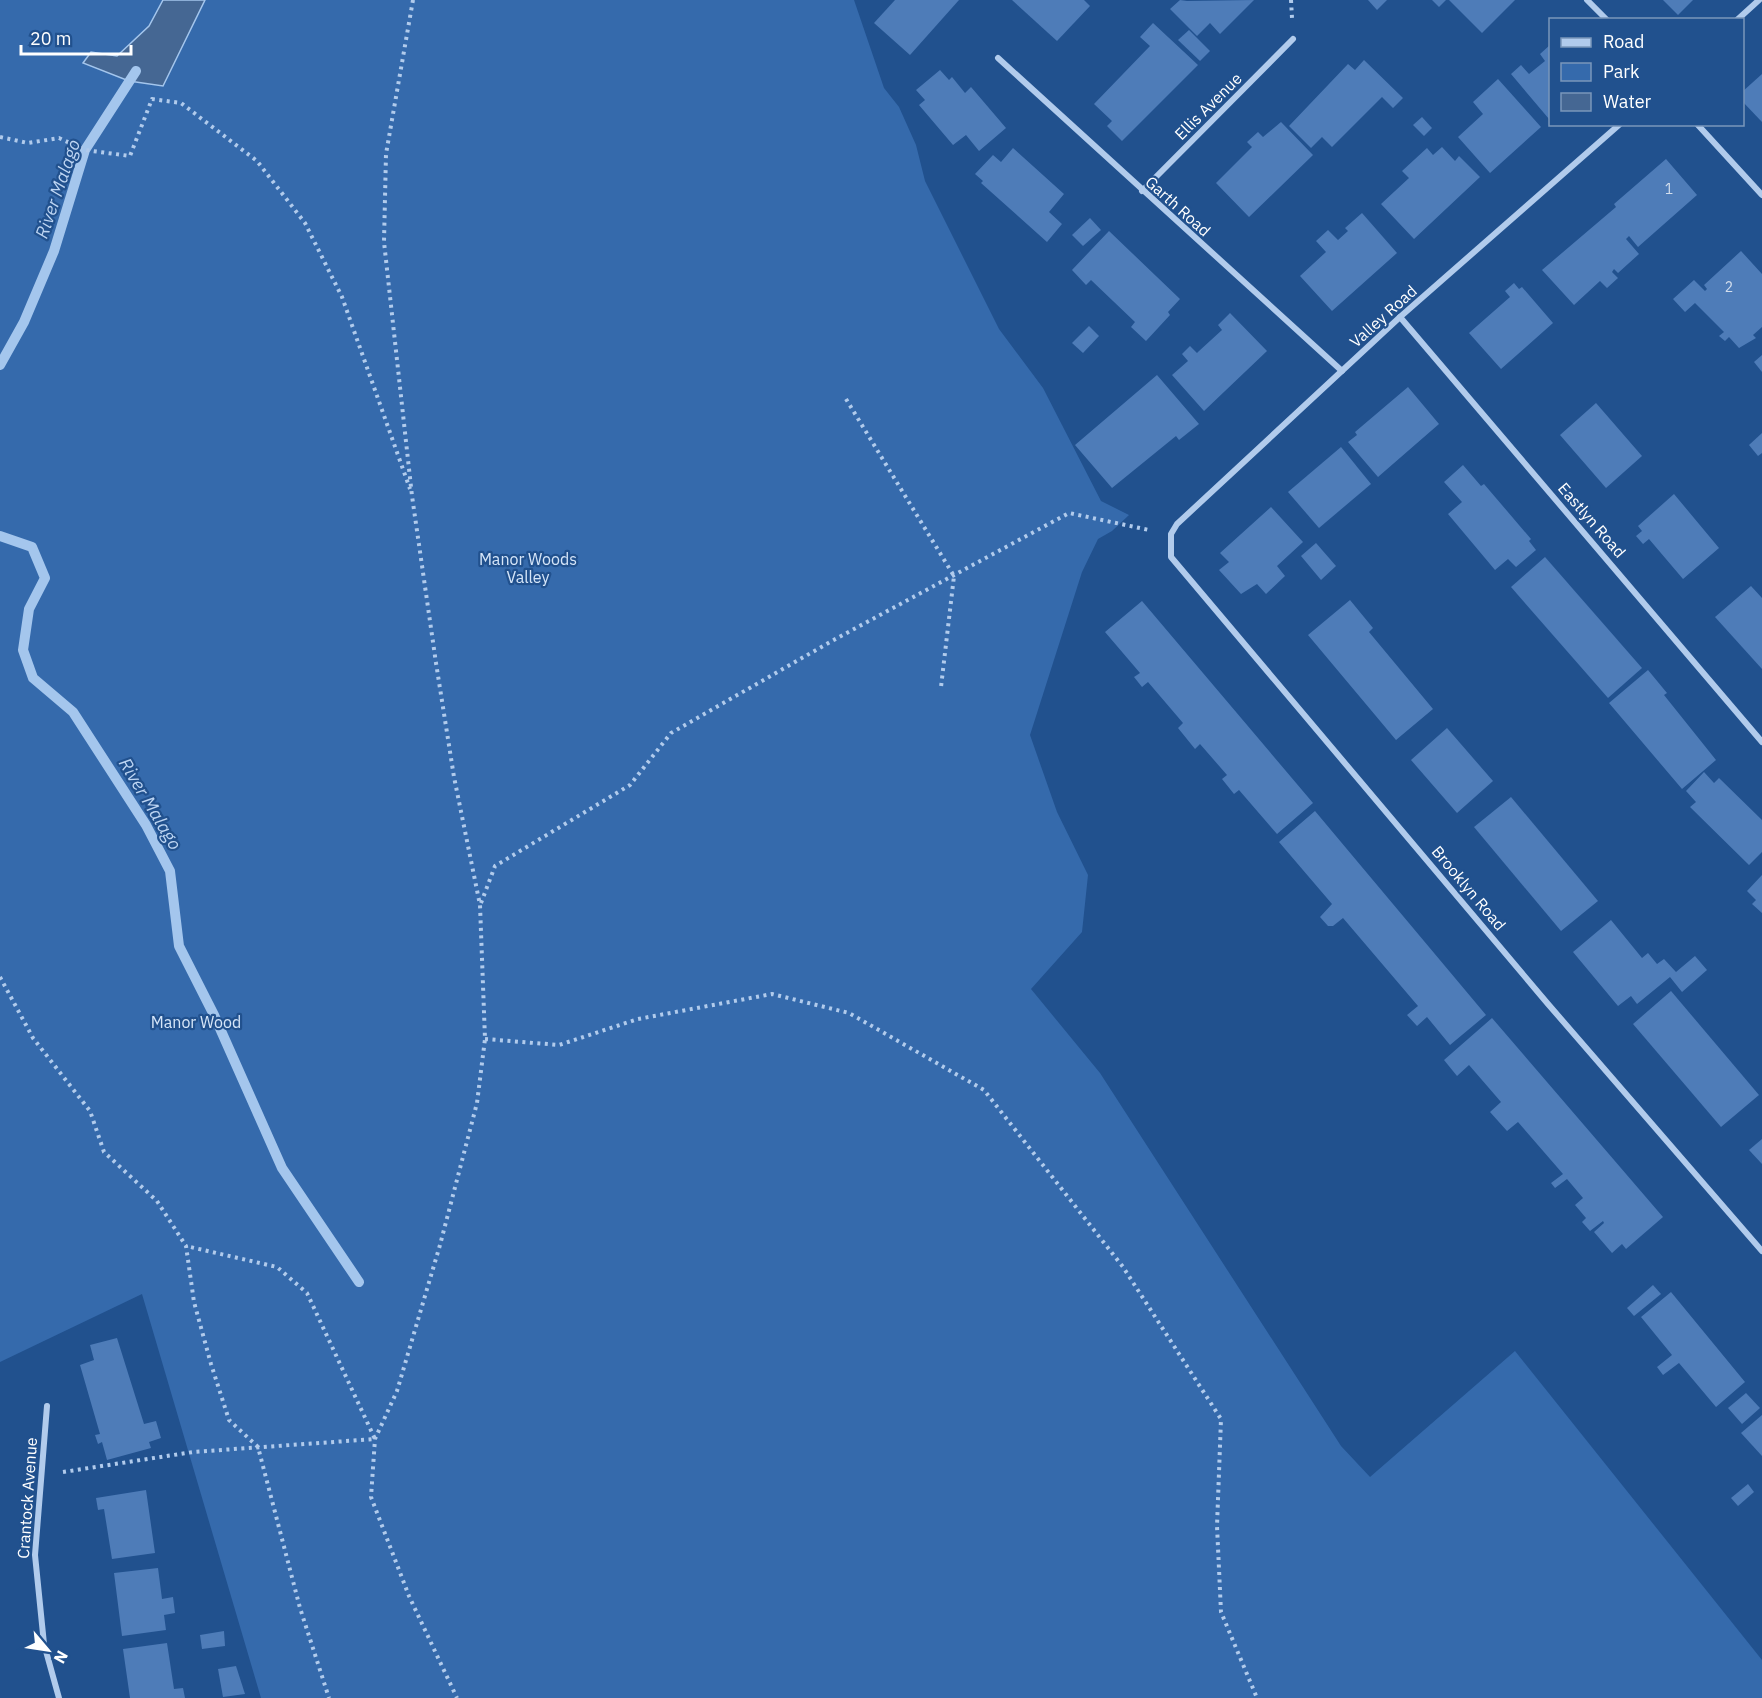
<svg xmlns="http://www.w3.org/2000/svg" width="1762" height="1698" viewBox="0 0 1762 1698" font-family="'IBM Plex Sans',sans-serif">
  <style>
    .green { fill: #356aac }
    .water { fill: #456793; stroke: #a4c6ed; stroke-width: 1.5 }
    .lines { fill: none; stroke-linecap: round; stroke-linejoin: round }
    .stream { stroke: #a4c6ed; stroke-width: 10 }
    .building { fill: #4e7cb8 }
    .path { stroke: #b1cbec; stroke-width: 4; stroke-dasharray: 3 4.5; stroke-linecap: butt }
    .minor { stroke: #b1cbec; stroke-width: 6 }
    .labels { text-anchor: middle; stroke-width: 4.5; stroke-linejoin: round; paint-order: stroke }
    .number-label { font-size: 14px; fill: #d3deed }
    .street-label { font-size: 16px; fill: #fff; stroke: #21518e }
    .park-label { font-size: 16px; fill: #d6e6f9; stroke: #21518e }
    .water-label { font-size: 18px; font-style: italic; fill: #bdd5f3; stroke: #21518e }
  </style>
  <rect width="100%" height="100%" fill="#21518e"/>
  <path class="green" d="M 0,0 L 854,0 L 884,88 L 899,107 L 916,145 L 925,181 L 999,329 L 1043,388 L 1101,501 L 1129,515 L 1112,531 L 1098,539 L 1082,572 L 1030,735 L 1057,812 L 1088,875 L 1082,932 L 1031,989 L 1100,1073 L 1341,1446 L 1370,1477 L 1515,1351 L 1762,1660 L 1762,1698 L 261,1698 L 142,1294 L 0,1362 Z"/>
  <path class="water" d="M 163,0 L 205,0 L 163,86 L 129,81 L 83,63 L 91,52 L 117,56 L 149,26 Z"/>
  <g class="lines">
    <g class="stream">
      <path d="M 0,365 L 24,322 L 54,251 L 85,150 L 136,71"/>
      <path d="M 0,536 L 32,547 L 45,578 L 29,609 L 23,650 L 33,678 L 73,712 L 146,825 L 170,871 L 179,946 L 214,1015 L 282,1168 L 359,1282"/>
    </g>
  </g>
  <g class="building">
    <path d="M 895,0 L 959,0 L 910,55 L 874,23 Z"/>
    <path d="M 1012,0 L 1084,0 L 1090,6 L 1057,41 Z"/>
    <path d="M 1180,0 L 1187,1 L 1254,0 L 1220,34 L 1210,23 L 1197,36 L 1170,9 Z"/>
    <path d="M 1368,0 L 1387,0 L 1377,10 Z"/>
    <path d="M 1432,0 L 1446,0 L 1439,7 Z"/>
    <path d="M 1449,0 L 1515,0 L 1482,33 Z"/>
    <path d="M 1663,0 L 1693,0 L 1678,15 Z"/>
    <path d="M 1153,23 L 1198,65 L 1122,141 L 1107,126 L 1112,121 L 1094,104 L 1150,46 L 1140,37 Z"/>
    <path d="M 1189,30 L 1210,51 L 1200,61 L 1178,40 Z"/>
    <path d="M 1550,45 L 1550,117 L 1549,119 L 1511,74 L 1521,65 L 1529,74 L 1545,61 L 1540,54 Z"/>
    <path d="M 1364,60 L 1403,98 L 1393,108 L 1382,97 L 1332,147 L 1322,137 L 1311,148 L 1289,126 L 1348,64 L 1355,70 Z"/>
    <path d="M 940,70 L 949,80 L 952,77 L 965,93 L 971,87 L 1006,128 L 979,151 L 966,135 L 953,145 L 919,105 L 925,100 L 916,90 Z"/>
    <path d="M 1762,74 L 1762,122 L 1742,101 L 1742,92 Z"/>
    <path d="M 1498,79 L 1541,127 L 1490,173 L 1458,137 L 1483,114 L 1473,102 Z"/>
    <path d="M 1422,117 L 1432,128 L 1424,136 L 1413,125 Z"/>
    <path d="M 1281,122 L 1313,155 L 1249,217 L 1216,183 L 1252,147 L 1247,142 L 1258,132 L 1263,137 Z"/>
    <path d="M 1442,147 L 1455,161 L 1459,156 L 1480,177 L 1414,239 L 1381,204 L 1409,178 L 1402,171 L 1427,148 L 1433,155 Z"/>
    <path d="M 1013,148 L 1064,194 L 1049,212 L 1062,224 L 1047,242 L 981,183 L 983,181 L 975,174 L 993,155 L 1001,162 Z"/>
    <path d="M 1666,159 L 1697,195 L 1638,247 L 1629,236 L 1626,239 L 1639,254 L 1618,273 L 1614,269 L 1612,272 L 1618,278 L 1607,288 L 1600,281 L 1574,305 L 1542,270 L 1616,207 L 1614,204 Z"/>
    <path d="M 1362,213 L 1397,253 L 1332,311 L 1300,276 L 1326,252 L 1316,241 L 1328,230 L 1338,240 L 1348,231 L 1345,228 Z"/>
    <path d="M 1090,218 L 1101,230 L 1083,246 L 1072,235 Z"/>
    <path d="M 1109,231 L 1180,299 L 1168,312 L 1170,315 L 1146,341 L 1131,327 L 1135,322 L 1091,280 L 1086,285 L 1072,270 Z"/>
    <path d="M 1741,251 L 1762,274 L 1762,327 L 1753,335 L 1756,338 L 1739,348 L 1729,337 L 1725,341 L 1719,336 L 1724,332 L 1695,303 L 1685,312 L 1673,299 L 1694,280 L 1705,291 L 1707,289 L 1704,285 Z"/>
    <path d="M 1514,283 L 1519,289 L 1522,287 L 1553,323 L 1501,369 L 1469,333 L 1510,297 L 1505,291 Z"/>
    <path d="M 1230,313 L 1267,351 L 1204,411 L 1172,375 L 1188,361 L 1182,354 L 1190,346 L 1197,353 L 1199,351 L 1222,330 L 1218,325 Z"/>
    <path d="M 1089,326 L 1099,336 L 1083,353 L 1072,343 Z"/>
    <path d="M 1762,355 L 1762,372 L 1754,362 Z"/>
    <path d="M 1157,375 L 1199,424 L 1179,440 L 1176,436 L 1112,488 L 1075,445 Z"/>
    <path d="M 1408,387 L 1439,424 L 1378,477 L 1348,442 L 1357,435 L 1355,432 Z"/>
    <path d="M 1596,403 L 1642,456 L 1606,488 L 1560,435 Z"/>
    <path d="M 1762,433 L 1762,453 L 1758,456 L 1749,445 Z"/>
    <path d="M 1341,447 L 1371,484 L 1319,528 L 1288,492 Z"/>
    <path d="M 1463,465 L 1481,486 L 1484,484 L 1531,539 L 1529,541 L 1536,550 L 1516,567 L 1508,559 L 1495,570 L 1448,514 L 1462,502 L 1444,482 Z"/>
    <path d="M 1674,494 L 1719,548 L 1683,579 L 1649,539 L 1643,544 L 1636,536 L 1642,531 L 1638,526 Z"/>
    <path d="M 1271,507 L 1303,542 L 1277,566 L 1285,576 L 1266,594 L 1257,584 L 1241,594 L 1219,570 L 1229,562 L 1220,553 Z"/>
    <path d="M 1316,543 L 1336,566 L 1321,580 L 1301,556 Z"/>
    <path d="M 1545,557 L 1642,668 L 1608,698 L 1511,587 Z"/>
    <path d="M 1751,586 L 1762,598 L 1762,669 L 1715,617 Z"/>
    <path d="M 1350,600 L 1373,628 L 1369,632 L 1433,709 L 1396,740 L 1308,635 Z"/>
    <path d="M 1142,601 L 1313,803 L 1277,834 L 1239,790 L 1234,794 L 1222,779 L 1227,775 L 1200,744 L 1195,749 L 1178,728 L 1183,723 L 1148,682 L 1142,687 L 1134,677 L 1140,673 L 1105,632 Z"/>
    <path d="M 1648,670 L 1667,693 L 1664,695 L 1716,760 L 1682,789 L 1609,703 Z"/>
    <path d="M 1447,728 L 1493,781 L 1457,813 L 1411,760 Z"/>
    <path d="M 1704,772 L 1714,783 L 1719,778 L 1762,820 L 1762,852 L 1749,865 L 1690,807 L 1696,802 L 1686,791 Z"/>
    <path d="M 1511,797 L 1598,901 L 1561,931 L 1474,827 Z"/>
    <path d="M 1315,811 L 1486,1015 L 1450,1045 L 1427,1017 L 1417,1026 L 1407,1015 L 1418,1006 L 1343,918 L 1333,926 L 1328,926 L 1320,917 L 1332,904 L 1279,842 Z"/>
    <path d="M 1762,875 L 1762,913 L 1752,904 L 1756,900 L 1747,891 Z"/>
    <path d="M 1611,920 L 1642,958 L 1648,953 L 1657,964 L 1664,959 L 1676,972 L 1695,956 L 1707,970 L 1682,992 L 1670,977 L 1637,1004 L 1631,996 L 1618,1006 L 1573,952 Z"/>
    <path d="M 1671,991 L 1759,1095 L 1721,1127 L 1633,1024 Z"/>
    <path d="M 1492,1018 L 1663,1217 L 1626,1249 L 1622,1244 L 1612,1253 L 1594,1232 L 1604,1223 L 1603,1221 L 1590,1231 L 1582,1222 L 1586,1218 L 1575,1205 L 1583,1198 L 1567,1179 L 1555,1188 L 1551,1183 L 1563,1174 L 1518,1122 L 1507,1131 L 1490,1112 L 1501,1102 L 1469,1065 L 1457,1076 L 1444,1060 Z"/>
    <path d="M 1762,1139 L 1762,1164 L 1749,1150 Z"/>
    <path d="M 1653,1285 L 1661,1294 L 1634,1316 L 1627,1308 Z"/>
    <path d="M 1671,1292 L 1745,1382 L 1716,1407 L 1679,1363 L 1663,1375 L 1657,1367 L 1672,1355 L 1641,1317 Z"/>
    <path d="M 117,1338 L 144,1424 L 156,1421 L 161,1438 L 149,1442 L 151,1448 L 107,1460 L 102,1442 L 98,1444 L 95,1435 L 100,1434 L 80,1365 L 94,1360 L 90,1345 Z"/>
    <path d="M 1746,1393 L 1760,1408 L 1742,1424 L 1728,1408 Z"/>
    <path d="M 1762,1415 L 1762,1456 L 1741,1433 Z"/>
    <path d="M 1748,1484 L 1754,1492 L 1738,1506 L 1731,1498 Z"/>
    <path d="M 146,1490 L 155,1553 L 112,1559 L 104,1509 L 98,1510 L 96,1498 Z"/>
    <path d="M 158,1568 L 162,1599 L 173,1597 L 175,1613 L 164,1615 L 166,1630 L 122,1636 L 114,1573 Z"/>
    <path d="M 224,1631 L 225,1646 L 202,1649 L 200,1635 Z"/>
    <path d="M 167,1643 L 174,1689 L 183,1688 L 185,1698 L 130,1698 L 123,1649 Z"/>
    <path d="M 236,1666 L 245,1694 L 223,1697 L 218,1669 Z"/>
  </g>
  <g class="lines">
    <g class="path">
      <path d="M 413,0 L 386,154 L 384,242 L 412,496 L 436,663 L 454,777 L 480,905 L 485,1039 L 477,1103 L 440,1245 L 397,1391 L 375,1439 L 371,1497 L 409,1596 L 457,1698"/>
      <path d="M 1291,0 L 1292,18"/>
      <path d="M 0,137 L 28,143 L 59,138 L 85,150 L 130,156 L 152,99 L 181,103 L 257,161 L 305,223 L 342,297 L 410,489"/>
      <path d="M 846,399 L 954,576 L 941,687"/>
      <path d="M 481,903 L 495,866 L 630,785 L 671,733 L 830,642 L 1069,513 L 1149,530"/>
      <path d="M 0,977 L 33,1038 L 90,1111 L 104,1152 L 157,1201 L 186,1246 L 194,1302 L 211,1364 L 229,1420 L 258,1447 L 300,1608 L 329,1698"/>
      <path d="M 485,1039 L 559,1045 L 638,1019 L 772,994 L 849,1013 L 984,1090 L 1123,1267 L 1221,1419 L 1217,1526 L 1221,1612 L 1257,1698"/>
      <path d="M 63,1472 L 193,1452 L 375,1439 L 307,1293 L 277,1267 L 186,1246"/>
    </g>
    <g class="minor">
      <path d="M 1587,0 L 1607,20"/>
      <path d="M 1737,20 L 1759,0"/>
      <path d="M 998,58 L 1342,371"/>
      <path d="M 1620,124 L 1400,317 L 1177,524 L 1171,534 L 1171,557 L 1548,1004 L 1762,1251"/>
      <path d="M 1697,124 L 1762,195"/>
      <path d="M 1142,191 L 1293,39"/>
      <path d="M 1400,317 L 1762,742"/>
      <path d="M 47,1406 L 35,1555 L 44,1644 L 59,1698"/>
    </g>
  </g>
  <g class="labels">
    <g class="number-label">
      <text x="1669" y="194">1</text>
      <text x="1729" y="292">2</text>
    </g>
    <g class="street-label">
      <text transform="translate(1208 106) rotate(-45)" y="6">Ellis Avenue</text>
      <text transform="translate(1178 206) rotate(42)" y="6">Garth Road</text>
      <text transform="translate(1383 316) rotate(-42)" y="6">Valley Road</text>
      <text transform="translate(1592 520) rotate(49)" y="6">Eastlyn Road</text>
      <text transform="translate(1469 888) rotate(50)" y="6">Brooklyn Road</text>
      <text transform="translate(27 1498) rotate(-86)" y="6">Crantock Avenue</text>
    </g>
    <g class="park-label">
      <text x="528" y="565">Manor Woods<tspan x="528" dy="18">Valley</tspan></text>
      <text x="196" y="1028">Manor Wood</text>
    </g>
    <g class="water-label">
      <text transform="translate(58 189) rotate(-71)" y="6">River Malago</text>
      <text transform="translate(150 804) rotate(59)" y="6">River Malago</text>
    </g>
  </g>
  <rect x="1549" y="18" width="195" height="108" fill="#21518e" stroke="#7a97bb" stroke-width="1.5"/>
  <rect x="1561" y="38" width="30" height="9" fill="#b1cbec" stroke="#7a97bb" stroke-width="1.5"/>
  <text x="1603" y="48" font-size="18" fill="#ffffff">Road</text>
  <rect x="1561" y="63" width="30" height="18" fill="#356aac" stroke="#7a97bb" stroke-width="1.5"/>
  <text x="1603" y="78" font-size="18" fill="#ffffff">Park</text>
  <rect x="1561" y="93" width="30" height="18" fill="#456793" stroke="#7a97bb" stroke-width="1.5"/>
  <text x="1603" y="108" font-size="18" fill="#ffffff">Water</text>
  <g transform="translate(48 1650) rotate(119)" stroke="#21518e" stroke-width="4.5" paint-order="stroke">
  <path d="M0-4.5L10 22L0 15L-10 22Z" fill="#ffffff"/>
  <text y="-9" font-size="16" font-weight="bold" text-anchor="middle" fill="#ffffff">N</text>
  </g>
  <path d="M21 45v9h110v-9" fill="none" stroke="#ffffff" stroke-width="3"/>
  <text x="30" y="45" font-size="18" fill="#ffffff" stroke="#21518e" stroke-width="4.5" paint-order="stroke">20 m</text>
</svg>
